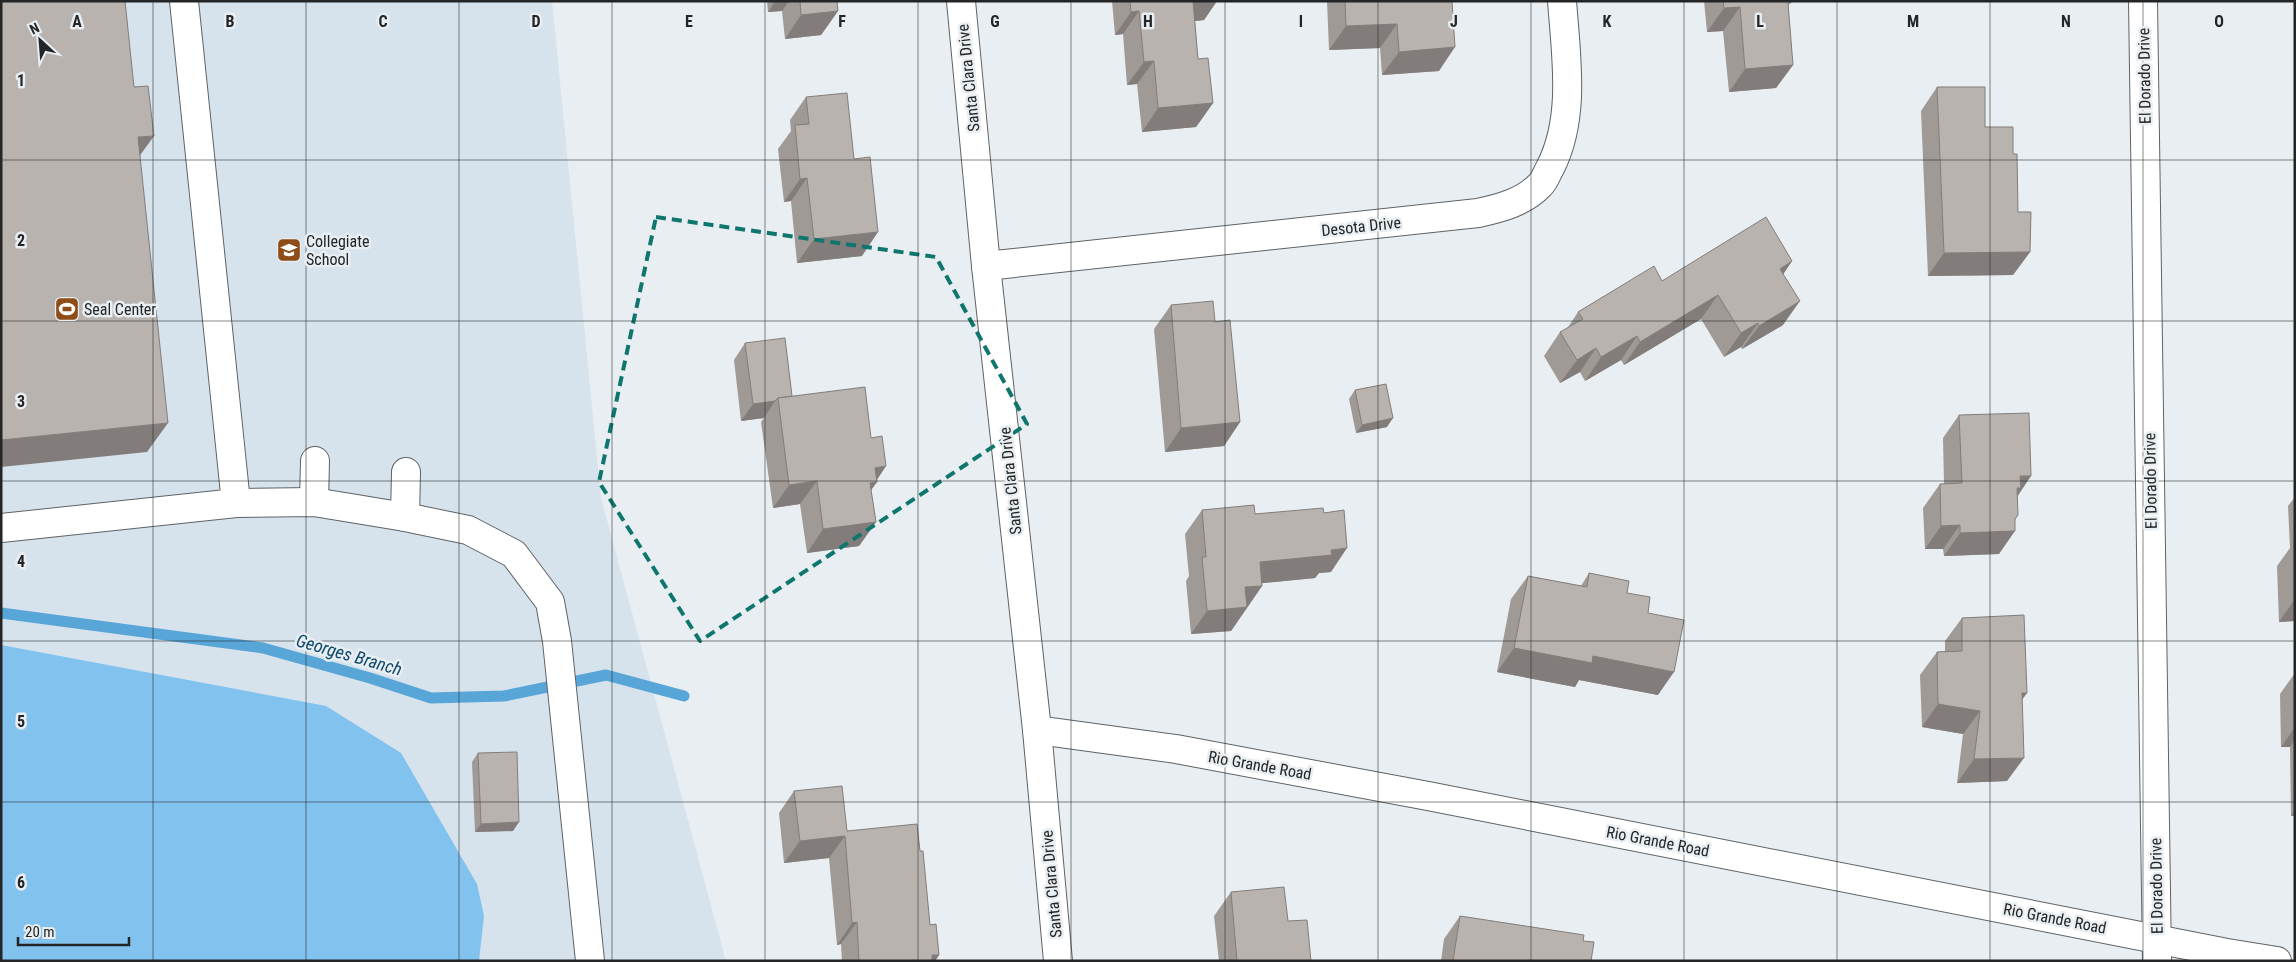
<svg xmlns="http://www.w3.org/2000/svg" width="2296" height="962" viewBox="0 0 2296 962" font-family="'Roboto Condensed',sans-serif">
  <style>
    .built { fill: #d6e2ec }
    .green { fill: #82c2ef }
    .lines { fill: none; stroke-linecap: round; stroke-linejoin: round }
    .stream { stroke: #58a5d8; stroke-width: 11 }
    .minor-casing { stroke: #5e6366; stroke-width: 30 }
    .minor { stroke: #fff; stroke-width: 28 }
    .wall { fill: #9f9a96 }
    .shaded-wall { fill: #827d7a }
    .building { fill: #b9b3af; stroke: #827d7a }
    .marked { fill: none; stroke: #0f766e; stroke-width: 4; stroke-dasharray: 10 6; stroke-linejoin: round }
    .grid { fill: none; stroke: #232526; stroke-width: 1; stroke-opacity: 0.55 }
    .labels { text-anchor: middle; stroke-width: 5; stroke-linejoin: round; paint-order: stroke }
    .street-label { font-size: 16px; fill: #232526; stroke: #e8eef2 }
    .poi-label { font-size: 16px; fill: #232526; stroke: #e8eef2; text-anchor: start }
    .water-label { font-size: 18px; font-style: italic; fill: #0d4a6c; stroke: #e8eef2 }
    .grid-label { font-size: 16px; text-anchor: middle; font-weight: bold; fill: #232526; stroke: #e8eef2; stroke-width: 5; stroke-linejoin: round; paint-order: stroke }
  </style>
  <rect width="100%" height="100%" fill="#e8eef2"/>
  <path class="built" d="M 1,1 L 552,1 L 601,498 L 726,961 L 1,961 Z"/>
  <path class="green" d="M 1,645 L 326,706 L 401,753 L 477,884 L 484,916 L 479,961 L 1,961 Z"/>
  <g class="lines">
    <path class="stream" d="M 1,613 L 263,648 L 370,678 L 431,698 L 504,696 L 606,675 L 684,696"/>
    <defs>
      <g id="minor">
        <path d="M 961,1 L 986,266 L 1037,730 L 1058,961"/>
        <path d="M 2143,1 L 2157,961"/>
        <path d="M 986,266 L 1478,213 C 1501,208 1524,202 1540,185 C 1545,180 1547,173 1550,168 C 1576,118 1566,56 1562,1"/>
        <path d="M 314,502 L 315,461"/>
        <path d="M 236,503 L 314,502 L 405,517 L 406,472"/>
        <path d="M 405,517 L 468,530 L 514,554 L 550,602 L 557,641 L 590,961"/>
        <path d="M 1,528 L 236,503 L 184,1"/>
        <path d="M 1037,730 L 1176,749 L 1428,796 L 2227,953 L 2277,961"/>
      </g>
    </defs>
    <use href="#minor" class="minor-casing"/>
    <use href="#minor" class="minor"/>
  </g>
  <g class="wall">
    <path d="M 767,1 L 837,1 L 838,11 L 821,35 L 785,39 L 782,11 L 768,12 Z"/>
    <path d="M 1112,1 L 1217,1 L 1204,20 L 1195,21 L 1198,59 L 1213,103 L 1196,127 L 1142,132 L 1137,84 L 1127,85 L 1123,34 L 1115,35 Z"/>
    <path d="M 1327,1 L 1452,1 L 1439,71 L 1382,75 L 1380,48 L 1329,50 Z"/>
    <path d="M 1704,1 L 1790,1 L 1788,7 L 1793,65 L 1776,88 L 1729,92 L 1723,31 L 1707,32 Z"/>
    <path d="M 1937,87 L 1985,127 L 2013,154 L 2018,212 L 2030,252 L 2013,275 L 1928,276 L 1921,111 Z"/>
    <path d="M 806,97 L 862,256 L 797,263 L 791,201 L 784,202 L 778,149 L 791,131 L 790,120 Z"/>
    <path d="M 1792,261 L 1783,274 L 1783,325 L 1742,349 L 1741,347 L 1724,357 L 1701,319 L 1624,365 L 1621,360 L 1585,381 L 1580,372 L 1560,383 L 1544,356 L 1560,332 L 1567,329 L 1578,312 L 1662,281 Z"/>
    <path d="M 1171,305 L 1215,322 L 1240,422 L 1224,446 L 1165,452 L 1154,329 Z"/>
    <path d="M 745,343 L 792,396 L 871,438 L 886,466 L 877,480 L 877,482 L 871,490 L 876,522 L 859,546 L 807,553 L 800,504 L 773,508 L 761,422 L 764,418 L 741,421 L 734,360 Z"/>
    <path d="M 1355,390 L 1387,427 L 1356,433 L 1349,399 Z"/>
    <path d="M 1959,415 L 2017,496 L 2015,520 L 1999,554 L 1944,556 L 1943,549 L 1925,549 L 1923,508 L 1940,484 L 1944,484 L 1943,438 Z"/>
    <path d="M 2295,497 L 2295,621 L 2279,622 L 2277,566 L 2290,548 L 2288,506 Z"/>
    <path d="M 1202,510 L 1255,514 L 1331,572 L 1319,573 L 1315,578 L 1262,583 L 1262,586 L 1231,631 L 1191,634 L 1186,581 L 1189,576 L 1185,534 Z"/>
    <path d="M 1589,573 L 1627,593 L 1648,613 L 1658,695 L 1579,680 L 1575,687 L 1497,672 L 1511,599 L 1528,576 L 1581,586 Z"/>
    <path d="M 1962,618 L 2027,693 L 2022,699 L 2007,781 L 1957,783 L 1963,734 L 1922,727 L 1920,675 L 1937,652 L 1945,651 L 1945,641 Z"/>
    <path d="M 2295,673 L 2295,816 L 2291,816 L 2290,747 L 2281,747 L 2280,694 Z"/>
    <path d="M 478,753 L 513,831 L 475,832 L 472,762 Z"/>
    <path d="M 794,791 L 847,831 L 920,851 L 930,925 L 939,955 L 935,961 L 842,961 L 841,944 L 837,945 L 829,858 L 784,863 L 779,813 Z"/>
    <path d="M 1231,892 L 1288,921 L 1311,961 L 1219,961 L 1214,916 Z"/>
    <path d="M 1460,916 L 1583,941 L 1591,961 L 1441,961 L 1444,939 Z"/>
  </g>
  <g class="shaded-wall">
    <path d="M 775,1 L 789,1 L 782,11 L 768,12 Z"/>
    <path d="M 1192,1 L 1217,1 L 1204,20 L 1177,23 Z"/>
    <path d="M 1740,7 L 1723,31 L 1707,32 L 1724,8 Z"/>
    <path d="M 838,11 L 821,35 L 785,39 L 801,15 Z"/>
    <path d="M 1139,11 L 1123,34 L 1115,35 L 1131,12 Z"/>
    <path d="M 1397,24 L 1380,48 L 1329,50 L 1346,26 Z"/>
    <path d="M 1455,47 L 1439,71 L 1382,75 L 1399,52 Z"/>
    <path d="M 1154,61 L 1137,84 L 1127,85 L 1144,62 Z"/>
    <path d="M 1793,65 L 1776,88 L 1729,92 L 1745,69 Z"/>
    <path d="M 1213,103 L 1196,127 L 1142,132 L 1158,108 Z"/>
    <path d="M 154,136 L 133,165 L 138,137 Z"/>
    <path d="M 807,178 L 791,201 L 784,202 L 800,179 Z"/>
    <path d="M 878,232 L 862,256 L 797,263 L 814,239 Z"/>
    <path d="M 2030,252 L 2013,275 L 1928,276 L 1944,253 Z"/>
    <path d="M 1792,261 L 1776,285 L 1780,269 Z"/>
    <path d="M 1718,295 L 1701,319 L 1624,365 L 1640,342 Z"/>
    <path d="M 1800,301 L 1783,325 L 1742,349 L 1759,326 Z"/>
    <path d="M 1758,323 L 1741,347 L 1724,357 L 1741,333 Z"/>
    <path d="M 1637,336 L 1621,360 L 1585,381 L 1601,357 Z"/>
    <path d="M 1596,348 L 1580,372 L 1560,383 L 1577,360 Z"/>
    <path d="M 775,401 L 764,418 L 741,421 L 753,404 Z"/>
    <path d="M 1393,418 L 1387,427 L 1356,433 L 1362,425 Z"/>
    <path d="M 1240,422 L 1224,446 L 1165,452 L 1181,428 Z"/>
    <path d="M 168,423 L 147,452 L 1,467 L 1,440 Z"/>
    <path d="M 886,466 L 875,482 L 877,482 L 860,505 L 875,468 Z"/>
    <path d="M 2020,476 L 2031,476 L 2015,500 Z"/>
    <path d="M 817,481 L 800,504 L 773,508 L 789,485 Z"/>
    <path d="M 2018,515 L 2007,531 L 2015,531 L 1999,554 L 1944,556 L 1960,533 Z"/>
    <path d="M 876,522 L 859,546 L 807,553 L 823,529 Z"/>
    <path d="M 1960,525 L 1943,549 L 1925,549 L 1941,526 Z"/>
    <path d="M 1347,548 L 1331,572 L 1319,573 L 1315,578 L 1243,585 L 1260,562 L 1331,550 Z"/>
    <path d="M 1262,586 L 1231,631 L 1191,634 L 1207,611 L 1245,587 Z"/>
    <path d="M 2295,599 L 2295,621 L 2279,622 Z"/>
    <path d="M 1514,648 L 1593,656 L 1674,672 L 1658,695 L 1579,680 L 1575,687 L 1497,672 Z"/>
    <path d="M 2022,693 L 2027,693 L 2010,716 Z"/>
    <path d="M 1938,704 L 1980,711 L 1963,734 L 1922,727 Z"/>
    <path d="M 2295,727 L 2295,740 L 2290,747 L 2281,747 Z"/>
    <path d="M 2024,758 L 2007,781 L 1957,783 L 1974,759 Z"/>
    <path d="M 2295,811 L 2295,816 L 2291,816 Z"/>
    <path d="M 519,822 L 513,831 L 475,832 L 481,824 Z"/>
    <path d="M 845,836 L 829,858 L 784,863 L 800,841 Z"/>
    <path d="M 857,922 L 841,944 L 837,945 L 852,923 Z"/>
    <path d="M 932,955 L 939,955 L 935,961 L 928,961 Z"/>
  </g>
  <g class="building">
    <path d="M 1,1 L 125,1 L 134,87 L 148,86 L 154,136 L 138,137 L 168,423 L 1,440 Z"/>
    <path d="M 800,1 L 837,1 L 838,11 L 801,15 Z"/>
    <path d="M 1130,1 L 1193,1 L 1198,59 L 1208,58 L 1213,103 L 1158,108 L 1154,61 L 1144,62 L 1139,11 L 1131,12 Z"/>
    <path d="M 1345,1 L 1452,1 L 1455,47 L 1399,52 L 1397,24 L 1346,26 Z"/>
    <path d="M 1723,1 L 1790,1 L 1791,3 L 1788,3 L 1793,65 L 1745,69 L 1740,7 L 1724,8 Z"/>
    <path d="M 1937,87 L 1985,87 L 1985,127 L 2013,127 L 2013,154 L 2017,154 L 2018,212 L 2031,212 L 2030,252 L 1944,253 Z"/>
    <path d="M 847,93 L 854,159 L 870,157 L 878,232 L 814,239 L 807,178 L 800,179 L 795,125 L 809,124 L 806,97 Z"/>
    <path d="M 1766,217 L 1792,261 L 1780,269 L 1800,301 L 1759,326 L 1758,323 L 1741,333 L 1718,295 L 1640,342 L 1637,336 L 1601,357 L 1596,348 L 1577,360 L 1560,332 L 1583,319 L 1578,312 L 1654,266 L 1662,281 Z"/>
    <path d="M 1213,301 L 1215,322 L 1230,320 L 1240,422 L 1181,428 L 1171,305 Z"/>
    <path d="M 785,338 L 792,396 L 778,398 L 775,401 L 753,404 L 745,343 Z"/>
    <path d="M 1386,384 L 1393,418 L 1362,425 L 1355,390 Z"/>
    <path d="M 865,387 L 871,438 L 882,436 L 886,466 L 875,468 L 877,482 L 870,483 L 876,522 L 823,529 L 817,481 L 789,485 L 778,398 Z"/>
    <path d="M 2029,413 L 2031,476 L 2020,476 L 2021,488 L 2017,488 L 2018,515 L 2015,519 L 2015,531 L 1960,533 L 1960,525 L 1941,526 L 1940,484 L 1962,483 L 1959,415 Z"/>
    <path d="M 1254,505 L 1255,514 L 1323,508 L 1324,513 L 1344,510 L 1347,548 L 1331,550 L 1332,555 L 1260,562 L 1262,586 L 1245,587 L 1247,607 L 1207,611 L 1202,557 L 1206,557 L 1202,510 Z"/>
    <path d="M 2294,542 L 2295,542 L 2295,569 Z"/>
    <path d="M 1589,573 L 1629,581 L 1627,593 L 1650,597 L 1648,613 L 1684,620 L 1674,672 L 1593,656 L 1592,663 L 1514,648 L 1528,576 L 1587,587 Z"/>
    <path d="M 2024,615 L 2027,693 L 2022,693 L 2024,758 L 1974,759 L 1980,711 L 1938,704 L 1937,652 L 1962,651 L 1962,618 Z"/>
    <path d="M 517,752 L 519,822 L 481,824 L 478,753 Z"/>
    <path d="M 842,786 L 847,831 L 917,824 L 920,851 L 923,851 L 930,925 L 936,924 L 939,955 L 932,955 L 932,961 L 859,961 L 857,922 L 852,923 L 845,836 L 800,841 L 794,791 Z"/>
    <path d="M 1284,887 L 1288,921 L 1307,920 L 1311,961 L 1237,961 L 1231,892 Z"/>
    <path d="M 1460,916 L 1584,935 L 1583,941 L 1594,942 L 1591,961 L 1453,961 Z"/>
  </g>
  <path class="marked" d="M 656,217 L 936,257 L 1027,424 L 700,641 L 599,482 Z"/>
  <path class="grid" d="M 153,1 L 153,961M 306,1 L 306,961M 459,1 L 459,961M 612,1 L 612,961M 765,1 L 765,961M 918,1 L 918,961M 1071,1 L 1071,961M 1225,1 L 1225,961M 1378,1 L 1378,961M 1531,1 L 1531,961M 1684,1 L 1684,961M 1837,1 L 1837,961M 1990,1 L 1990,961M 2143,1 L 2143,961M 1,160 L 2295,160M 1,321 L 2295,321M 1,481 L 2295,481M 1,641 L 2295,641M 1,802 L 2295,802"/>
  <defs>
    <symbol id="school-square" viewBox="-11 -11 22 22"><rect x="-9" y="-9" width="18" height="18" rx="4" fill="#8d4c18" stroke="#e8eef2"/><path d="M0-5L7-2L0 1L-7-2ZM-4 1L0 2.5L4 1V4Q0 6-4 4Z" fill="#fff"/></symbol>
    <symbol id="stadium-square" viewBox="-11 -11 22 22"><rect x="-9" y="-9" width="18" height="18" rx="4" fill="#8d4c18" stroke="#e8eef2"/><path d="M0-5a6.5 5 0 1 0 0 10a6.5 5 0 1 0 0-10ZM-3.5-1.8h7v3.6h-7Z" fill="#fff"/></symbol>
  </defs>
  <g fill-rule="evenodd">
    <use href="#school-square" x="275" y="236" width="28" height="28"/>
    <use href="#stadium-square" x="53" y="295" width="28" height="28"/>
  </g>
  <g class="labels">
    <g class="street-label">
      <text transform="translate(2144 76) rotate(-91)" y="6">El Dorado Drive</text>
      <text transform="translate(968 78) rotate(-96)" y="6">Santa Clara Drive</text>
      <text transform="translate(1361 226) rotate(-6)" y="6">Desota Drive</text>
      <text transform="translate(1010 481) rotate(-96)" y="6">Santa Clara Drive</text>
      <text transform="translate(2150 481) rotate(-91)" y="6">El Dorado Drive</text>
      <text transform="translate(1260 765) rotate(10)" y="6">Rio Grande Road</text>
      <text transform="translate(1658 841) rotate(11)" y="6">Rio Grande Road</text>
      <text transform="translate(1051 884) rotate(-95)" y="6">Santa Clara Drive</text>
      <text transform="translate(2156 886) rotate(-91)" y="6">El Dorado Drive</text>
      <text transform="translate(2055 918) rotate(11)" y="6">Rio Grande Road</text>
    </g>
    <g class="poi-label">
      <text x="306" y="247">Collegiate<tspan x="306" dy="18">School</tspan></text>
      <text x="84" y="315">Seal Center</text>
    </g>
    <g class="water-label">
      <text transform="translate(349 655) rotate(16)" y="6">Georges Branch</text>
    </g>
  </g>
  <g class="grid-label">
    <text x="77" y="27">A</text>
    <text x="230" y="27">B</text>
    <text x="383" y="27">C</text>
    <text x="536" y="27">D</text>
    <text x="689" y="27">E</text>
    <text x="842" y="27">F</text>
    <text x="995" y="27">G</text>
    <text x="1148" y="27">H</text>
    <text x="1301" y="27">I</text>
    <text x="1454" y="27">J</text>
    <text x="1607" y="27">K</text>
    <text x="1760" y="27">L</text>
    <text x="1913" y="27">M</text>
    <text x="2066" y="27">N</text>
    <text x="2219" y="27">O</text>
    <text x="21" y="86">1</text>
    <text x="21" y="246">2</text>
    <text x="21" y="407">3</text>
    <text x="21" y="567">4</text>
    <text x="21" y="727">5</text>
    <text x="21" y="888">6</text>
  </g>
  <rect width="2296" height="962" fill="none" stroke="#232526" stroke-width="5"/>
  <g transform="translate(40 40) rotate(334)" stroke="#e8eef2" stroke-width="4" paint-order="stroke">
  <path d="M0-4L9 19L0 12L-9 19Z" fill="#232526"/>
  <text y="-8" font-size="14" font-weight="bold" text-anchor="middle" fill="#232526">N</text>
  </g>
  <path d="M18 937v8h111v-8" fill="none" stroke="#232526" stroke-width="2.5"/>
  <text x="25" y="937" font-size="15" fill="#232526" stroke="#e8eef2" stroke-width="4" paint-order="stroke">20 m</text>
</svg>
